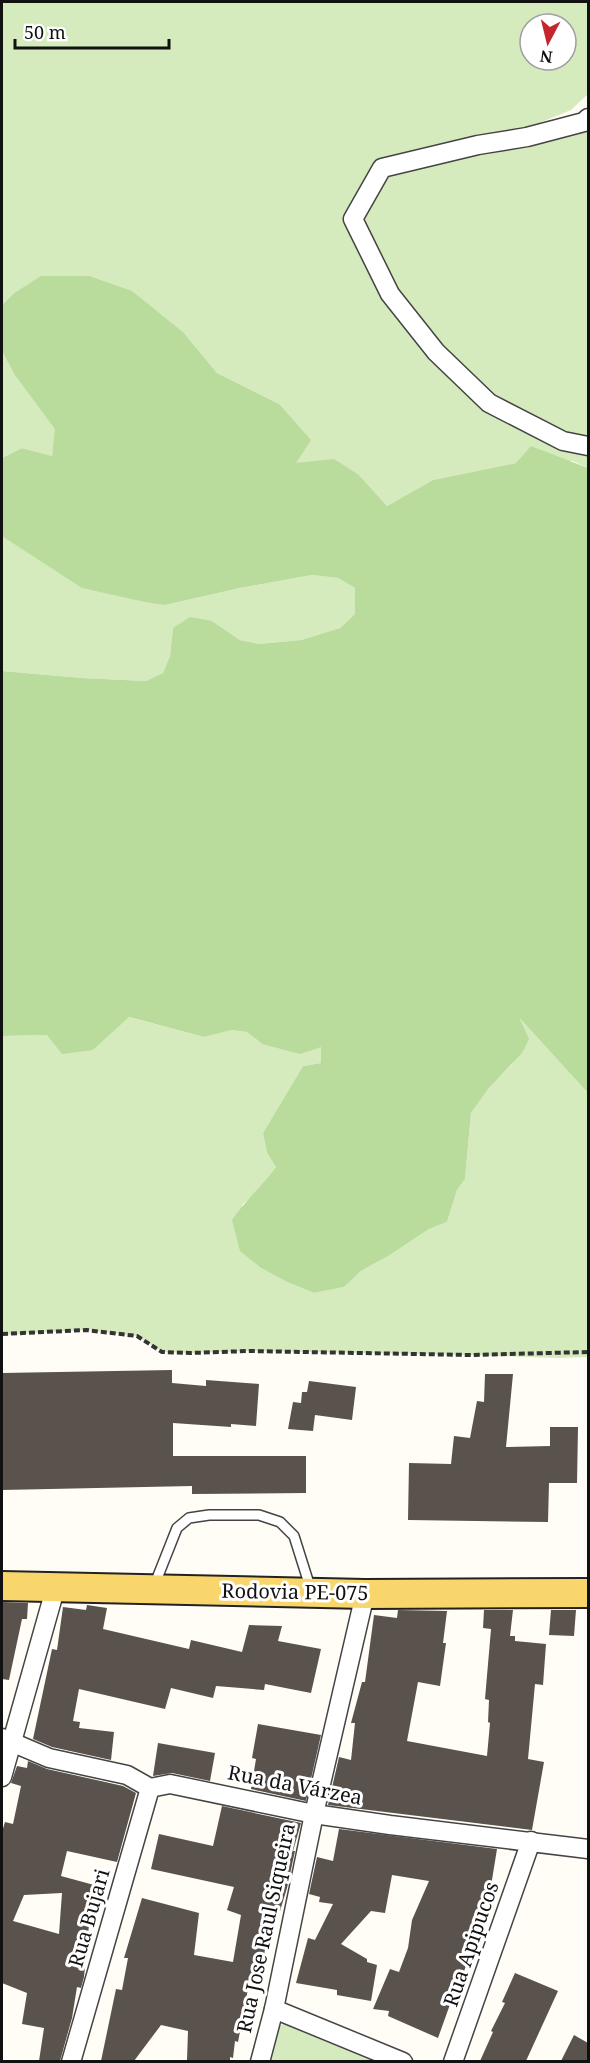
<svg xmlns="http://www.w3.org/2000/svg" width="590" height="2063" viewBox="0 0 590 2063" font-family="'Noto Serif',serif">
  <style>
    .green { fill: #d5ebbd; fill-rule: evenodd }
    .forest { fill: #b9dc9c }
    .building { fill: #5a524d; fill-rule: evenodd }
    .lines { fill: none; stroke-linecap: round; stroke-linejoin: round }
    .service-casing { stroke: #444; stroke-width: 12 }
    .minor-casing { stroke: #444; stroke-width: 21 }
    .primary-casing { stroke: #222; stroke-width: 32 }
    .path { stroke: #333; stroke-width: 4; stroke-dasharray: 6 3; stroke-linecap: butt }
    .service { stroke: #fff; stroke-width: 9 }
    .minor { stroke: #fff; stroke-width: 18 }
    .primary { stroke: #f9d66b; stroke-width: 28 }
    .labels { text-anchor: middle; stroke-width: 6; stroke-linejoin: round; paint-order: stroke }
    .street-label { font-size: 20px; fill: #111; stroke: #fff }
  </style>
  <rect width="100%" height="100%" fill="#fffdf5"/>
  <g class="green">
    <path d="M 2,2 L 588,2 L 588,94 L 571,110 L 537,124 L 527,136 L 588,118 L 588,468 L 573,461 L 516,463 L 433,480 L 387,506 L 359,475 L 295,463 L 279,404 L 217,373 L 184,333 L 13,294 L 2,305 ZM 530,24 L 566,24 L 566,60 L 530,60 Z"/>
    <path d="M 2,351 L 14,374 L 56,429 L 52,456 L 22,448 L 2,458 Z"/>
    <path d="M 2,536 L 165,605 L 240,588 L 312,575 L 338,578 L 355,588 L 355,614 L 340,628 L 301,640 L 259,644 L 240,640 L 212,621 L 173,628 L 170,656 L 163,673 L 146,681 L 82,678 L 2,671 Z"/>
    <path d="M 518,1014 L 588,1093 L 588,1357 L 558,1358 L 471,1355 L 249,1351 L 190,1353 L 162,1352 L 137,1336 L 86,1330 L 2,1335 L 2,1036 L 47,1035 L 93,1050 L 128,1017 L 204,1037 L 232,1030 L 247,1032 L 262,1044 L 321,1047 L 321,1063 L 303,1066 L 263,1133 L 267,1153 L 276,1167 L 258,1190 L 242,1205 L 261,1268 L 287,1282 L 314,1293 L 344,1287 L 361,1271 L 390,1255 L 429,1229 L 447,1222 L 457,1190 L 465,1179 L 471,1113 L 489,1088 L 513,1063 Z"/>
    <path d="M 288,2022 L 381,2062 L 267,2062 L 277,2027 Z"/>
  </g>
  <path class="forest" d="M 41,276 L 89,276 L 132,291 L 184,333 L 217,373 L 279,404 L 311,440 L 296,463 L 334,459 L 359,475 L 387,506 L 433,480 L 516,463 L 531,446 L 588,468 L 588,1093 L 519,1017 L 529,1039 L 522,1053 L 489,1088 L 471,1113 L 465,1179 L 457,1190 L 447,1222 L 429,1229 L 390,1255 L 361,1271 L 344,1287 L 314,1293 L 287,1282 L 261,1268 L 240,1251 L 232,1220 C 245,1201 262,1186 276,1167 L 267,1153 L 263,1133 L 303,1066 L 321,1063 L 321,1047 L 300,1054 L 262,1044 L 247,1032 L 232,1030 L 204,1037 L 129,1017 L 93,1050 L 62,1054 L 47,1035 L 2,1036 L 2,671 L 82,678 L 146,681 L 163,673 L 170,656 L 173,628 L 190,617 L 212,621 L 240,640 L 259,644 L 301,640 L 340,628 L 355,614 L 355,588 L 338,578 L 312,575 L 240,588 L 165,605 L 145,602 L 82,588 L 2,536 L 2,458 L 22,448 L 52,456 L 55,429 L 14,374 L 2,351 L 2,305 L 13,294 Z"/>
  <g class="building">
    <path d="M 172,1370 L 172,1383 L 206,1386 L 206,1380 L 259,1384 L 256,1426 L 231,1424 L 231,1427 L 173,1423 L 173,1456 L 306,1456 L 306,1493 L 192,1494 L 192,1486 L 2,1490 L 2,1373 Z"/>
    <path d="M 485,1374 L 513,1374 L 506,1447 L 550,1446 L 550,1427 L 578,1427 L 577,1483 L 549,1483 L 548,1522 L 408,1520 L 409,1463 L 451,1464 L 454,1436 L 470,1438 L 477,1401 L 484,1402 Z"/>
    <path d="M 309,1381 L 356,1387 L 352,1420 L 315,1415 L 313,1431 L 288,1429 L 293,1402 L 301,1403 L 302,1392 L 307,1392 Z"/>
    <path d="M 2,1602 L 28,1603 L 27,1619 L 22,1619 L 9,1680 L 2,1679 Z"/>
    <path d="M 87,1605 L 107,1608 L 103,1629 L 189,1649 L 191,1640 L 242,1652 L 249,1625 L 282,1626 L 278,1641 L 321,1649 L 311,1693 L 265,1684 L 264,1690 L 216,1686 L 213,1698 L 171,1688 L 165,1709 L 79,1689 L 73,1721 L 80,1722 L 79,1728 L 114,1732 L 111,1760 L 52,1747 L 33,1739 L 52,1649 L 57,1650 L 63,1607 L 86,1610 Z"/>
    <path d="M 398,1610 L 447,1611 L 443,1643 L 446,1643 L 440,1686 L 418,1682 L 407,1741 L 487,1756 L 490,1723 L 488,1722 L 489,1700 L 485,1699 L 491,1629 L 483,1628 L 484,1610 L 513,1610 L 510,1636 L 515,1636 L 515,1641 L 546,1644 L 543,1685 L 535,1684 L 528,1759 L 544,1762 L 532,1830 L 328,1805 L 339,1757 L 351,1760 L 355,1723 L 351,1723 L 362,1682 L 365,1682 L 374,1615 L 397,1618 Z"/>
    <path d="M 551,1610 L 576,1610 L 574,1636 L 549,1635 Z"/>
    <path d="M 258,1724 L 321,1735 L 306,1801 L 251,1789 L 256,1759 L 252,1758 Z"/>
    <path d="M 158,1743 L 215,1753 L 210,1781 L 172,1773 L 153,1776 Z"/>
    <path d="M 28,1761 L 47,1769 L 123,1786 L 136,1793 L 117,1862 L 67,1851 L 61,1876 L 105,1888 L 105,1892 L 92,1893 L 84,1977 L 81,1988 L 77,1987 L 72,2018 L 60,2061 L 39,2061 L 44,2028 L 22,2024 L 27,1993 L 2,1983 L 2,1832 L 5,1822 L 13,1824 L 21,1786 L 11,1783 L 17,1766 L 27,1768 ZM 62,1893 L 59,1934 L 13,1921 L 24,1895 Z"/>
    <path d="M 222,1806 L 301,1823 L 293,1851 L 295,1851 L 287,1888 L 280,1911 L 271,1908 L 260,1940 L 266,1941 L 261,1980 L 250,1978 L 238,2042 L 235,2041 L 233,2058 L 230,2057 L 230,2061 L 187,2060 L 188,2031 L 161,2025 L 134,2061 L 101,2061 L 116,1989 L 122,1990 L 128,1958 L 124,1958 L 142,1898 L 199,1913 L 194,1955 L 233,1962 L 241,1915 L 227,1910 L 234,1887 L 151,1869 L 159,1834 L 213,1846 Z"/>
    <path d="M 339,1829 L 497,1849 L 491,1886 L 489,1885 L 480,1911 L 460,1957 L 468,1960 L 460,1983 L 458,1982 L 438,2038 L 388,2016 L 389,2011 L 373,2009 L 390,1969 L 399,1972 L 408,1948 L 412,1920 L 429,1881 L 392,1875 L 385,1913 L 371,1911 L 341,1944 L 367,1959 L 367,1962 L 377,1965 L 371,2001 L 337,1995 L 337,1990 L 296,1983 L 308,1938 L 315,1940 L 333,1904 L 319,1902 L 320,1897 L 309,1894 L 317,1857 L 333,1861 Z"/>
    <path d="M 515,1973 L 558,1991 L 526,2061 L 480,2061 L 493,2032 L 491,2031 L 505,2003 L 502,2002 Z"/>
    <path d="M 574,2035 L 588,2043 L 588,2061 L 561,2061 Z"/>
  </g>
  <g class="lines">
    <defs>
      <path id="service" d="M 154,1586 L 177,1528 L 189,1518 L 209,1515 L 259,1515 L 280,1522 L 294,1536 L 311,1590"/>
      <g id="minor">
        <path d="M 588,118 L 584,122 L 527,137 L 478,145 L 382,168 L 353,219 L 390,294 L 436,352 L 489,403 L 563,441 L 588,446"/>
        <path d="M 2,1738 L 49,1758 L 127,1775 L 150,1788 L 170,1784 L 314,1814 L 390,1825 L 588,1849"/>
        <path d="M 2,1777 L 56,1586"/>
        <path d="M 274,2009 L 403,2062"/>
        <path d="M 71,2062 L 150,1788"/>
        <path d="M 260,2062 L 274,2009 L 314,1814 L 365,1594"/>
        <path d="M 453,2062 L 531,1841"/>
      </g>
      <path id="primary" d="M 2,1586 L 365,1594 L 588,1593"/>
    </defs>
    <use href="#service" class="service-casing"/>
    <use href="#minor" class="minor-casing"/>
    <use href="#primary" class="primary-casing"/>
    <path class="path" d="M 2,1334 L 86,1330 L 137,1336 L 162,1352 L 190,1353 L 249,1351 L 471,1355 L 588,1352"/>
    <use href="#service" class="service"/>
    <use href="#minor" class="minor"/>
    <use href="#primary" class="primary"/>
  </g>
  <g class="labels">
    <g class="street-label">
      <text transform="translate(295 1592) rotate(1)" y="7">Rodovia PE-075</text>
      <text transform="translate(295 1785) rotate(11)" y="7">Rua da Várzea</text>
      <text transform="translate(89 1918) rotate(-74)" y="7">Rua Bujari</text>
      <text transform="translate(266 1928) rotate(-78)" y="7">Rua Jose Raul Siqueira</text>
      <text transform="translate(471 1944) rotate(-71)" y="7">Rua Apipucos</text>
    </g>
  </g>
  <rect width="590" height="2063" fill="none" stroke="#111111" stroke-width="6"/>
  <g transform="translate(548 42) rotate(187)"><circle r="28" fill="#ffffff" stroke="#a0a0a0" stroke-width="1.5"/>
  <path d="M0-4.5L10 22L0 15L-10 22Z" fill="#c4262e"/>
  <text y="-9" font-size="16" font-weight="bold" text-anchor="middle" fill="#111111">N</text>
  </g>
  <path d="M15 39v9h154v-9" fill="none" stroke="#111111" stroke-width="3"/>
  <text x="24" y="39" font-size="18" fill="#111111" stroke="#ffffff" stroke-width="4.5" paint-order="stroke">50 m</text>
</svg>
